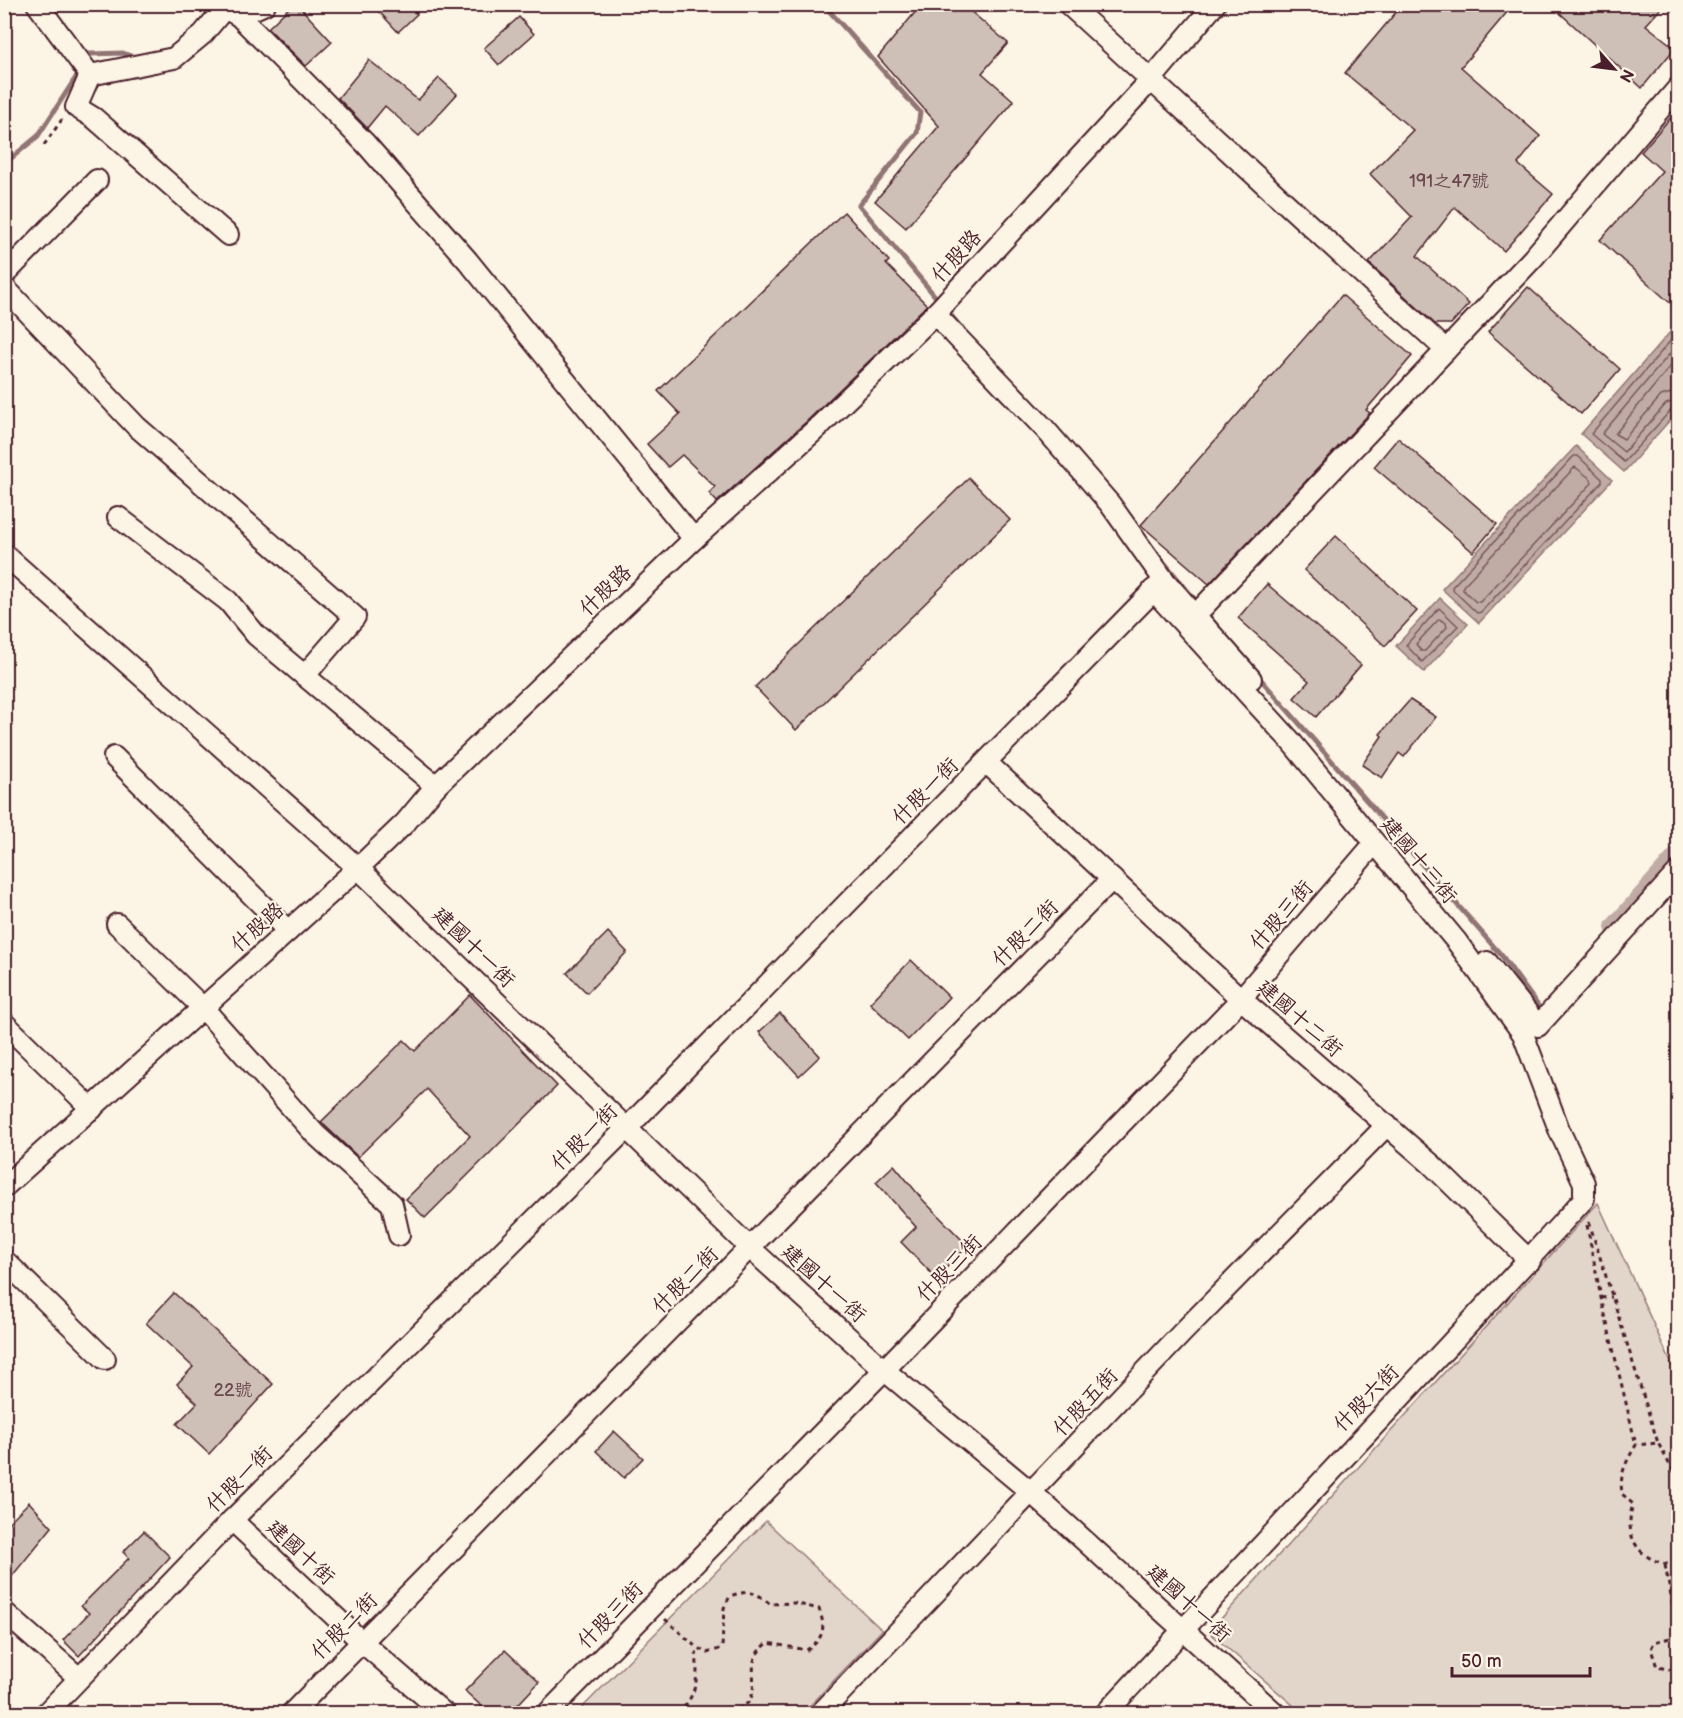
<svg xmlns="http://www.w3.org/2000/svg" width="1683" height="1718" viewBox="0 0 1683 1718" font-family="'Balsamiq Sans','LXGW WenKai TC',sans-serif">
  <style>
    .green { fill: #e2d5ca; stroke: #967a7a; stroke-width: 1.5 }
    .water { fill: #c0aca5; stroke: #917474; stroke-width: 1.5 }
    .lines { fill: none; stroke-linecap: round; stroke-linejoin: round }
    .shore { stroke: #79575c; stroke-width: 1.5 }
    .stream { stroke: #917474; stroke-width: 5 }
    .canal { stroke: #c0aca5; stroke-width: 20 }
    .building { fill: #cfc0b7; stroke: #4a1f2b; stroke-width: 1.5 }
    .minor-casing { stroke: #4a1f2b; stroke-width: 24 }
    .path { stroke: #4a1f2b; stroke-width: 3; stroke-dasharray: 4.5 4.5; stroke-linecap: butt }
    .minor { stroke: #fcf5e5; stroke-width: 20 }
    .labels { text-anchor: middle; stroke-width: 4.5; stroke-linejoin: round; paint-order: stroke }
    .number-label { font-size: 18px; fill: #6b474e }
    .street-label { font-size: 21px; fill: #4a1f2b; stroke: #fcf5e5 }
  </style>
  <rect width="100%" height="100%" fill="#fcf5e5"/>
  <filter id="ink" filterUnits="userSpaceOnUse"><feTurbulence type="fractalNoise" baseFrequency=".0167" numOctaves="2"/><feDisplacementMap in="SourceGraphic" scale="12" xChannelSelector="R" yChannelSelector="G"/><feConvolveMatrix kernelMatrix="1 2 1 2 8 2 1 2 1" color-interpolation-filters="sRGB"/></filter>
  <g filter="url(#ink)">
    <g class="green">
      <path d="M 1598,1203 L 1678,1378 L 1678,1713 L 1302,1713 L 1209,1632 Z"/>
      <path d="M 766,1521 L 882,1630 L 803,1713 L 577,1713 Z"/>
    </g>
    <g class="water">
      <path d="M 1678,323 L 1678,411 L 1624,472 L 1581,434 Z"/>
      <path d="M 1576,446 L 1612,480 L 1479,623 L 1442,589 Z"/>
      <path d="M 1440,598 L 1468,624 L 1424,672 L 1396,646 Z"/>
    </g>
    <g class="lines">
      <g class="shore">
        <path d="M 1678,332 L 1591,434 L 1624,462 L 1672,409 L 1678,407"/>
        <path d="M 1678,344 L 1602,434 L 1624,452 L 1666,404 L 1678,400"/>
        <path d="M 1678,357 L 1615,434 L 1624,439 L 1661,396 L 1678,391"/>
        <path d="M 1574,456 L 1578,456 L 1602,479 L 1602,482 L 1481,612 L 1477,613 L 1453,590 L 1452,587 Z"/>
        <path d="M 1575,467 L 1591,479 L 1592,483 L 1480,602 L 1476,602 L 1463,590 L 1463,586 Z"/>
        <path d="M 1439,608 L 1458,626 L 1422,662 L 1406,645 Z"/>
        <path d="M 1439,619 L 1446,623 L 1447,627 L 1425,651 L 1421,651 L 1416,644 Z"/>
      </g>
      <g class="stream">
        <path d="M 823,4 L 920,112 L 917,133 L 859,205 L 940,302"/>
        <path d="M 85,63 L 90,54 L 123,53 L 138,59"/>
        <path d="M 4,164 L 38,136 L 80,71"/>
        <path d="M 946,309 L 963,330"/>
        <path d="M 1154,550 L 1217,626"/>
        <path d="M 1257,675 L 1502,956 L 1541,1010"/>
      </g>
      <path class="canal" d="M 1615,927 L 1678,856"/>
    </g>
    <g class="building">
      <path d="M 293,4 L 297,4 L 332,42 L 306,66 L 268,28 Z"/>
      <path d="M 372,4 L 407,4 L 417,14 L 398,32 Z"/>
      <path d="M 922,4 L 962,4 L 1008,43 L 982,73 L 1014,101 L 906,228 L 875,201 L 939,126 L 878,57 Z"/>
      <path d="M 1403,4 L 1514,4 L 1461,67 L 1540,136 L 1518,164 L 1553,194 L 1504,251 L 1455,207 L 1417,256 L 1469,304 L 1451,324 L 1435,324 L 1369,263 L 1412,217 L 1370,174 L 1413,130 L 1345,73 Z"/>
      <path d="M 1550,4 L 1665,4 L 1646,25 L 1675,48 L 1642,88 Z"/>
      <path d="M 519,17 L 534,34 L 499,65 L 484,48 Z"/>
      <path d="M 369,60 L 418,100 L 439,78 L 457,94 L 419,136 L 385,106 L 367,128 L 338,98 Z"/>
      <path d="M 1678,109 L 1678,293 L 1670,303 L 1600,240 L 1662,171 L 1641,152 Z"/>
      <path d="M 844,212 L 889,261 L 886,264 L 927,305 L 806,422 L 717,502 L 709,493 L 715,487 L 682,455 L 668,467 L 647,444 L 680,414 L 658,391 Z"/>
      <path d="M 1528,287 L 1620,369 L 1581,414 L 1488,332 Z"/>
      <path d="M 1342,295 L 1412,356 L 1366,410 L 1370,413 L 1209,584 L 1141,525 Z"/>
      <path d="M 1398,438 L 1497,524 L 1473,552 L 1374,467 Z"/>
      <path d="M 969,478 L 1010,520 L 796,730 L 755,687 Z"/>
      <path d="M 1336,536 L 1417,611 L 1385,646 L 1304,570 Z"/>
      <path d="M 1267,584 L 1361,665 L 1316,717 L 1294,698 L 1309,681 L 1238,618 Z"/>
      <path d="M 1410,700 L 1436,717 L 1404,757 L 1399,753 L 1382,778 L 1362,765 L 1382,736 L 1380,734 Z"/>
      <path d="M 608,932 L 627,952 L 587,993 L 567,973 Z"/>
      <path d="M 911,960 L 949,997 L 908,1040 L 870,1003 Z"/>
      <path d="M 470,995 L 557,1086 L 425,1218 L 406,1199 L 470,1136 L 427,1089 L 358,1157 L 321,1122 L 404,1040 L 415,1051 Z"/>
      <path d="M 780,1013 L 820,1056 L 799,1076 L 759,1032 Z"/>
      <path d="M 894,1165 L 923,1200 L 968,1246 L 936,1278 L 901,1242 L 916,1227 L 876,1182 Z"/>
      <path d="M 174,1293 L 273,1384 L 209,1454 L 177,1424 L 197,1403 L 177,1384 L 193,1367 L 146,1323 Z"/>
      <path d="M 614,1431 L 643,1458 L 624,1478 L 596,1451 Z"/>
      <path d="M 29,1502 L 52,1527 L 4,1586 L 4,1527 Z"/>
      <path d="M 144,1531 L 170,1557 L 79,1656 L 63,1640 L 89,1613 L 81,1606 L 129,1558 L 123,1552 Z"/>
      <path d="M 505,1650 L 539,1682 L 510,1713 L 489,1713 L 465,1691 Z"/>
    </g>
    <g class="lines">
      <defs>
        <g id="minor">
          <path d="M 37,4 L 90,75 L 76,107 L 94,118 L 228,235"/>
          <path d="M 1068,4 L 1446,350"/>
          <path d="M 224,8 L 239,16 L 365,143 L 468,261 L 694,539"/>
          <path d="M 239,16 L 265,4"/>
          <path d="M 90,75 L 174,58 L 203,34 L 228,4"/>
          <path d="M 4,275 L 97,180"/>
          <path d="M 4,287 L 136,426 L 355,617 L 306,674"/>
          <path d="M 118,517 L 228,601 L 256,635 L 436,786"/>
          <path d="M 4,554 L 358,868 L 750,1248 L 884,1370 L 1032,1493 L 1276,1714"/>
          <path d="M 1164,580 L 1251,679"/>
          <path d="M 1187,624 L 1533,258 L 1678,88"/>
          <path d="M 114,757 L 288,931"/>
          <path d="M 987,763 L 1241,999 L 1431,1164 L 1530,1261"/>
          <path d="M 117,924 L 203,1008 L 315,1134 L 392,1204 L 399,1235"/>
          <path d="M 1487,962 L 1538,1026 L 1678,872"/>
          <path d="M 4,1023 L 92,1109"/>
          <path d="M 4,1187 L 358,868 L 405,823 L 436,786 L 694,539 L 814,431 L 935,314 L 1149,82 L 1215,4"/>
          <path d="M 4,1260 L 105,1359"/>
          <path d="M 232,1520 L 362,1642 L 445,1714"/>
          <path d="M 4,1612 L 79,1678"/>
          <path d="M 45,1714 L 232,1520 L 627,1128 L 1164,580 L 1110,504 L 1045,429 L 935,314"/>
          <path d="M 291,1714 L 1112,879"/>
          <path d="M 547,1714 L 884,1370 L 1241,999 L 1374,844"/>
          <path d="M 820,1714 L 1182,1333 L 1387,1125"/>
          <path d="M 1105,1714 C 1264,1542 1426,1372 1584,1199 L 1584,1183 L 1560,1132 L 1523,1034 L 1457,942 L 1288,738 L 1153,590"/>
        </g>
      </defs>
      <use href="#minor" class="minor-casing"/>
      <g class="path">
        <path d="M 44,145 L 63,118"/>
        <path d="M 1589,1222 L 1658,1443"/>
        <path d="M 1587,1225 L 1601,1298 L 1636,1445"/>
        <path d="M 1601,1298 L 1612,1297"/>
        <path d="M 1678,1480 L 1658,1443 L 1636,1445 C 1626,1462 1619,1474 1622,1494 L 1633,1504 C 1622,1540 1642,1564 1678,1565"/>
        <path d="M 1665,1565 L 1678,1633"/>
        <path d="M 665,1619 L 696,1647 L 707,1653 L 722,1648 L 724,1608 L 730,1596 C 748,1590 756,1591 770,1604 L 794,1603 L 819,1609 C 826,1628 824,1638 807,1650 L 768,1643 C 762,1648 755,1653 754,1662 C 751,1677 760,1700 740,1708 C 729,1712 714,1711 702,1714"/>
        <path d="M 1678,1636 L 1654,1642 L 1651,1649 L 1657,1667 L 1678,1671"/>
        <path d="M 679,1714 C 699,1690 698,1677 696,1647"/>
      </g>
      <use href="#minor" class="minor"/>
    </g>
  </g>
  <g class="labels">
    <g class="number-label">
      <text x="1449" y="187">191之47號</text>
      <text x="233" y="1396">22號</text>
    </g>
    <g class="street-label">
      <text transform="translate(956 256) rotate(-48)" y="7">什股路</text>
      <text transform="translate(605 590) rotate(-44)" y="7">什股路</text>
      <text transform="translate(925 791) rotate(-45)" y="7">什股一街</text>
      <text transform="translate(1419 860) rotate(50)" y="7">建國十三街</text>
      <text transform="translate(1281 915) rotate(-49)" y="7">什股三街</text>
      <text transform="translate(257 927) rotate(-42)" y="7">什股路</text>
      <text transform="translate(1025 933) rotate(-45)" y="7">什股二街</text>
      <text transform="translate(474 947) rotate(44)" y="7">建國十一街</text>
      <text transform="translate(1300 1018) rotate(41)" y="7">建國十二街</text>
      <text transform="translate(584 1137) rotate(-45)" y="7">什股一街</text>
      <text transform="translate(949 1268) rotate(-46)" y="7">什股三街</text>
      <text transform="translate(685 1280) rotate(-45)" y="7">什股二街</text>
      <text transform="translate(824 1283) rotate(42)" y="7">建國十一街</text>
      <text transform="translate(1366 1398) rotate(-46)" y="7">什股六街</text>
      <text transform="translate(1085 1402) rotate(-47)" y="7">什股五街</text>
      <text transform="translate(239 1479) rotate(-45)" y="7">什股一街</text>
      <text transform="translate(301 1552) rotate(43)" y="7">建國十街</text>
      <text transform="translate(1189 1603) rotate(42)" y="7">建國十一街</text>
      <text transform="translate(610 1615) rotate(-46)" y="7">什股三街</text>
      <text transform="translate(344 1626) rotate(-45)" y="7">什股二街</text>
    </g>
  </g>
  <rect width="1683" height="1718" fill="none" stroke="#fcf5e5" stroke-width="24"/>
  <rect x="12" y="12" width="1659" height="1694" fill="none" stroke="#4a1f2b" stroke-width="2" filter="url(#ink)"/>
  <g transform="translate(1614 69) rotate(118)" stroke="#fcf5e5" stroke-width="4.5" paint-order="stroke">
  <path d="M0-4.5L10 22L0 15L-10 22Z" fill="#4a1f2b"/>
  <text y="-9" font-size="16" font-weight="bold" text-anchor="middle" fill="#4a1f2b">N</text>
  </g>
  <path d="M1452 1667v9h138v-9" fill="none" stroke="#4a1f2b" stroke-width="3"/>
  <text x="1461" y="1667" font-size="18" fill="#4a1f2b" stroke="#fcf5e5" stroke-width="4.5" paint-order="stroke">50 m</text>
</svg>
